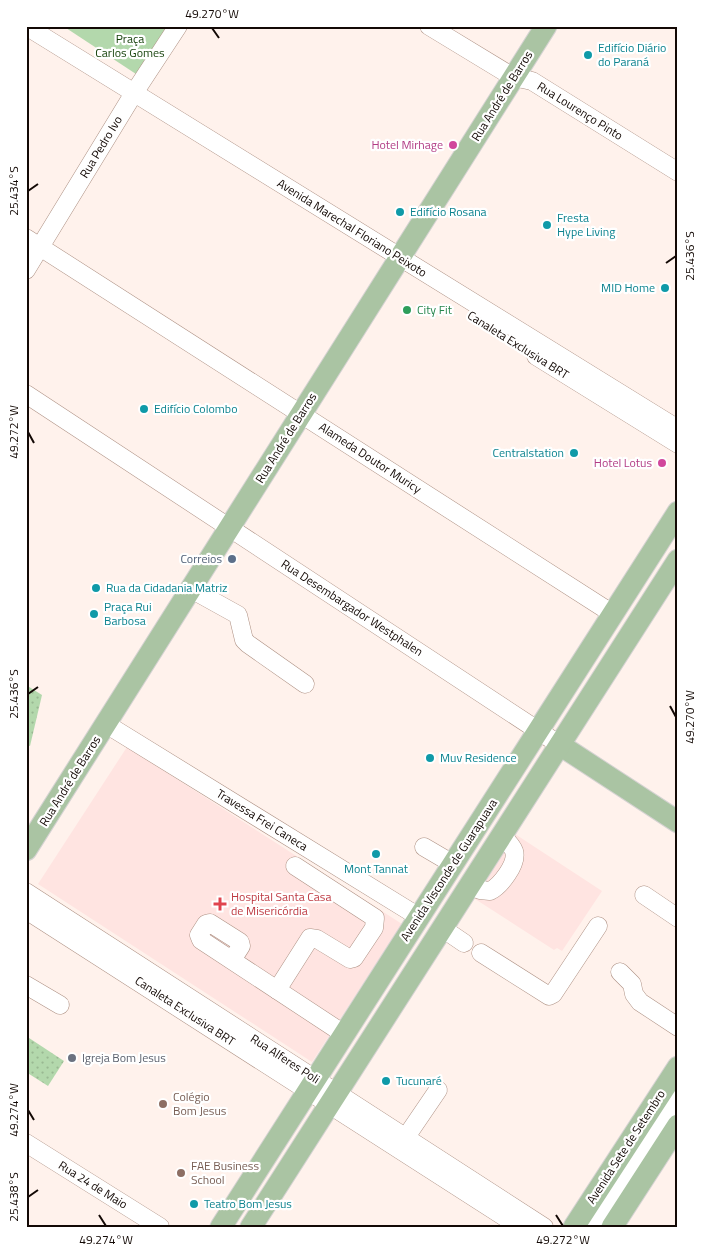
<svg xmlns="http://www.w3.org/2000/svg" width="704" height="1253" viewBox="0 0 704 1253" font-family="'Titillium Web',sans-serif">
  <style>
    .medical { fill: #ffe4e1 }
    .grass { fill: url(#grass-dots) }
    .park { fill: #b3d8ac }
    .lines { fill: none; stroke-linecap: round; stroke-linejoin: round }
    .minor-casing { stroke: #ae9184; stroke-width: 19 }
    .major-casing { stroke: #d5d3d2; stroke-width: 23 }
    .minor { stroke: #fff; stroke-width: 18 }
    .major { stroke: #aac4a3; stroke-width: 21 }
    .ticks { fill: none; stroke: #130905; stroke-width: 2 }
    .culture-dot { fill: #0f9aa8; stroke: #fff; stroke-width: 2 }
    .hotel-dot { fill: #d1479c; stroke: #fff; stroke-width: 2 }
    .leisure-dot { fill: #2e9e5b; stroke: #fff; stroke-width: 2 }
    .service-dot { fill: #5c6f8a; stroke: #fff; stroke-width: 2 }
    .health-dot { fill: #e0444e; stroke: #fff; stroke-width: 2 }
    .worship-dot { fill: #6b7280; stroke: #fff; stroke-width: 2 }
    .education-dot { fill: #8d6e63; stroke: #fff; stroke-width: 2 }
    .labels { text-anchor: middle; stroke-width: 4.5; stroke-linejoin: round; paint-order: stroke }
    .park-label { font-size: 12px; fill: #103d05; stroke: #fff }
    .culture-label { font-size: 12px; fill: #0d838f; stroke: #fff; text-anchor: start }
    .street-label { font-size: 12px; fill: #130905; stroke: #fff }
    .hotel-label { font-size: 12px; fill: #b23c85; stroke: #fff; text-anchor: end }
    .leisure-label { font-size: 12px; fill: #27864d; stroke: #fff; text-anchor: start }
    .service-label { font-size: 12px; fill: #4e5e75; stroke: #fff; text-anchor: end }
    .health-label { font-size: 12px; fill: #be3a42; stroke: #fff; text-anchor: start }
    .worship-label { font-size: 12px; fill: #5b616d; stroke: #fff; text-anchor: start }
    .education-label { font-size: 12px; fill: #785e54; stroke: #fff; text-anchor: start }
    .neatline { fill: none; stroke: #130905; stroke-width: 2 }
    .ticks-label { font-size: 12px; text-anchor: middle; fill: #130905 }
  </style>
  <defs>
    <pattern id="grass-dots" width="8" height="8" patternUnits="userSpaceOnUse" patternTransform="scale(1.25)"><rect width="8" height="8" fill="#b3d8ac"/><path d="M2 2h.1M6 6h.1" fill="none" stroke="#99b892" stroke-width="1.8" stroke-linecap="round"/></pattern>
  </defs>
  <rect width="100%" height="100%" fill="#fff2ec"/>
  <g class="medical">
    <path d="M 127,747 L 402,924 L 312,1062 L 38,884 Z"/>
    <path d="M 515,834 L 602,891 L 562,951 L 557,948 L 554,950 L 472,897 Z"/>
  </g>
  <g class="grass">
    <path d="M 26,685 L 42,695 L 30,746 L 26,745 Z"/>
    <path d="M 26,1036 L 64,1061 L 48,1086 L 26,1072 Z"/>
  </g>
  <path class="park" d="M 63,26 L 172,26 L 136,74 Z"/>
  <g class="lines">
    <defs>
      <g id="minor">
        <path d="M 26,26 L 678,429"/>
        <path d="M 429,26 L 513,77 L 532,81 L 678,172"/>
        <path d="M 26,238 L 613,614"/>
        <path d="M 26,270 L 134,93 L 178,26"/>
        <path d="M 536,356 L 678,444"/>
        <path d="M 26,394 L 560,745"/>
        <path d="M 191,589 L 238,615 L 244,640 L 248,644 L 305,684"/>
        <path d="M 106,724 L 419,917"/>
        <path d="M 424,847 L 453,864"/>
        <path d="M 470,884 L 480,890 L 490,891 C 500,886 518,864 514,851 C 512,845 506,840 501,835"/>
        <path d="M 26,892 L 544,1227"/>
        <path d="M 644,895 L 678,918"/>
        <path d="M 26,910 L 520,1227"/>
        <path d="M 442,928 L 464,943"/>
        <path d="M 481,953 L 549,996 L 553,994 L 598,926"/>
        <path d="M 232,960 L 241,946 L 240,942 L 210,923 L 206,924 L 199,935 L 201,940 L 344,1034"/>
        <path d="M 620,972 L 632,984 L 634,994 L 640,1002 L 678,1027"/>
        <path d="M 26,985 L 60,1005"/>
        <path d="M 277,990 L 310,938 L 317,939 L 350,959 L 354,958 L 374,928 L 375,918 L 295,866"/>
        <path d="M 406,1137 L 438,1090"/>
        <path d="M 26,1143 L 160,1227"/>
        <path d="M 594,1227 L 678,1096"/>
      </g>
      <g id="major">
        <path d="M 560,745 L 678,822"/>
        <path d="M 26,850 L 546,26"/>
        <path d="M 221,1227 L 678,512"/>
        <path d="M 251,1227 L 678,560"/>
        <path d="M 574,1227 L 678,1067"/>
        <path d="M 612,1227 L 678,1125"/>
      </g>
    </defs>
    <use href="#minor" class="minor-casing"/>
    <use href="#major" class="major-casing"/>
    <use href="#minor" class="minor"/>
    <use href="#major" class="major"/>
  </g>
  <path class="ticks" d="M 212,28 L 219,38M 28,191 L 38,184M 666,263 L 676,256M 28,432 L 34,443M 28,694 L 38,687M 670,706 L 676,717M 28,1110 L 34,1120M 28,1197 L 38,1190M 99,1215 L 106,1226M 556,1215 L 563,1226"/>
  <g class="culture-dot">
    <circle cx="588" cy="55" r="5"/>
    <circle cx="400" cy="212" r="5"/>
    <circle cx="547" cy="225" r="5"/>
    <circle cx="665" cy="288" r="5"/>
    <circle cx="144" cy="409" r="5"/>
    <circle cx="574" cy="453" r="5"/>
    <circle cx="96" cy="588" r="5"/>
    <circle cx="94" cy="614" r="5"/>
    <circle cx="430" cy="758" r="5"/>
    <circle cx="376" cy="854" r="5"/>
    <circle cx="386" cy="1081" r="5"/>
    <circle cx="194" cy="1204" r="5"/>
  </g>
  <g class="hotel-dot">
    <circle cx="453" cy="145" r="5"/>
    <circle cx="662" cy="463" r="5"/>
  </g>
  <circle class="leisure-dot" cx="407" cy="310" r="5"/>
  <circle class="service-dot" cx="232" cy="559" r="5"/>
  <path class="health-dot" d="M217.5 896.5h5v5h5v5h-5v5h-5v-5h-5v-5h5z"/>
  <circle class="worship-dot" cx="72" cy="1058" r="5"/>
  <g class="education-dot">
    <circle cx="163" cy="1104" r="5"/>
    <circle cx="181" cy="1173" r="5"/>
  </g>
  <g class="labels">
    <g class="park-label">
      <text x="130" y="43">Praça<tspan x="130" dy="14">Carlos Gomes</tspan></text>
    </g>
    <g class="culture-label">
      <text x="598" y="52">Edifício Diário<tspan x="598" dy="14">do Paraná</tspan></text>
      <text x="410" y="216">Edifício Rosana</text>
      <text x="557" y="222">Fresta<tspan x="557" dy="14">Hype Living</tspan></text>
      <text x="655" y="292" text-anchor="end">MID Home</text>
      <text x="154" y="413">Edifício Colombo</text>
      <text x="564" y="457" text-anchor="end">Centralstation</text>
      <text x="106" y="592">Rua da Cidadania Matriz</text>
      <text x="104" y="611">Praça Rui<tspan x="104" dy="14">Barbosa</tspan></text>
      <text x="440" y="762">Muv Residence</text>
      <text x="376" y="873" text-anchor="middle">Mont Tannat</text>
      <text x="396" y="1085">Tucunaré</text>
      <text x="204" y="1208">Teatro Bom Jesus</text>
    </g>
    <g class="street-label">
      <text transform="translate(502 96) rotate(-58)" y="4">Rua André de Barros</text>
      <text transform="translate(580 111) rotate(32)" y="4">Rua Lourenço Pinto</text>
      <text transform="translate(101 147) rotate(-59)" y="4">Rua Pedro Ivo</text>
      <text transform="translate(352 228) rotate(32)" y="4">Avenida Marechal Floriano Peixoto</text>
      <text transform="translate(518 345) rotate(32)" y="4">Canaleta Exclusiva BRT</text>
      <text transform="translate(286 438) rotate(-58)" y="4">Rua André de Barros</text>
      <text transform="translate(370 458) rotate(33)" y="4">Alameda Doutor Muricy</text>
      <text transform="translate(352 608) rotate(33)" y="4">Rua Desembargador Westphalen</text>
      <text transform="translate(70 781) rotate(-58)" y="4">Rua André de Barros</text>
      <text transform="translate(262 820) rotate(32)" y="4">Travessa Frei Caneca</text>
      <text transform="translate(449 870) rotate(-57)" y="4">Avenida Visconde de Guarapuava</text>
      <text transform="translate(185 1011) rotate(33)" y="4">Canaleta Exclusiva BRT</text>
      <text transform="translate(285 1059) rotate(33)" y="4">Rua Alferes Poli</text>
      <text transform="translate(626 1147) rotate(-57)" y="4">Avenida Sete de Setembro</text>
      <text transform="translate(93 1185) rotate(32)" y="4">Rua 24 de Maio</text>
    </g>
    <g class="hotel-label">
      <text x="443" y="149">Hotel Mirhage</text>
      <text x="652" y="467">Hotel Lotus</text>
    </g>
    <g class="leisure-label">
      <text x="417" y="314">City Fit</text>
    </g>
    <g class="service-label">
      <text x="222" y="563">Correios</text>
    </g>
    <g class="health-label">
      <text x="231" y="901">Hospital Santa Casa<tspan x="231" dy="14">de Misericórdia</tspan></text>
    </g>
    <g class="worship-label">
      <text x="82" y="1062">Igreja Bom Jesus</text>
    </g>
    <g class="education-label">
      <text x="173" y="1101">Colégio<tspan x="173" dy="14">Bom Jesus</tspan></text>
      <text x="191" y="1170">FAE Business<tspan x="191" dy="14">School</tspan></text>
    </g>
  </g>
  <rect width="704" height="1253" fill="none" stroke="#ffffff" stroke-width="55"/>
  <rect x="28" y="28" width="648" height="1198" class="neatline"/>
  <g class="ticks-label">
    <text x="212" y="18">49.270°W</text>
    <text transform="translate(14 191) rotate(-90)" y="4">25.434°S</text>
    <text transform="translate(690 256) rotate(-90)" y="4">25.436°S</text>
    <text transform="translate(14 432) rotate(-90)" y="4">49.272°W</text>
    <text transform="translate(14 694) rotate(-90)" y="4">25.436°S</text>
    <text transform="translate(690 717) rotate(-90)" y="4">49.270°W</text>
    <text transform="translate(14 1110) rotate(-90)" y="4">49.274°W</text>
    <text transform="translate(14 1197) rotate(-90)" y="4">25.438°S</text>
    <text x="106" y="1244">49.274°W</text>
    <text x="563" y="1244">49.272°W</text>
  </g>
</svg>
